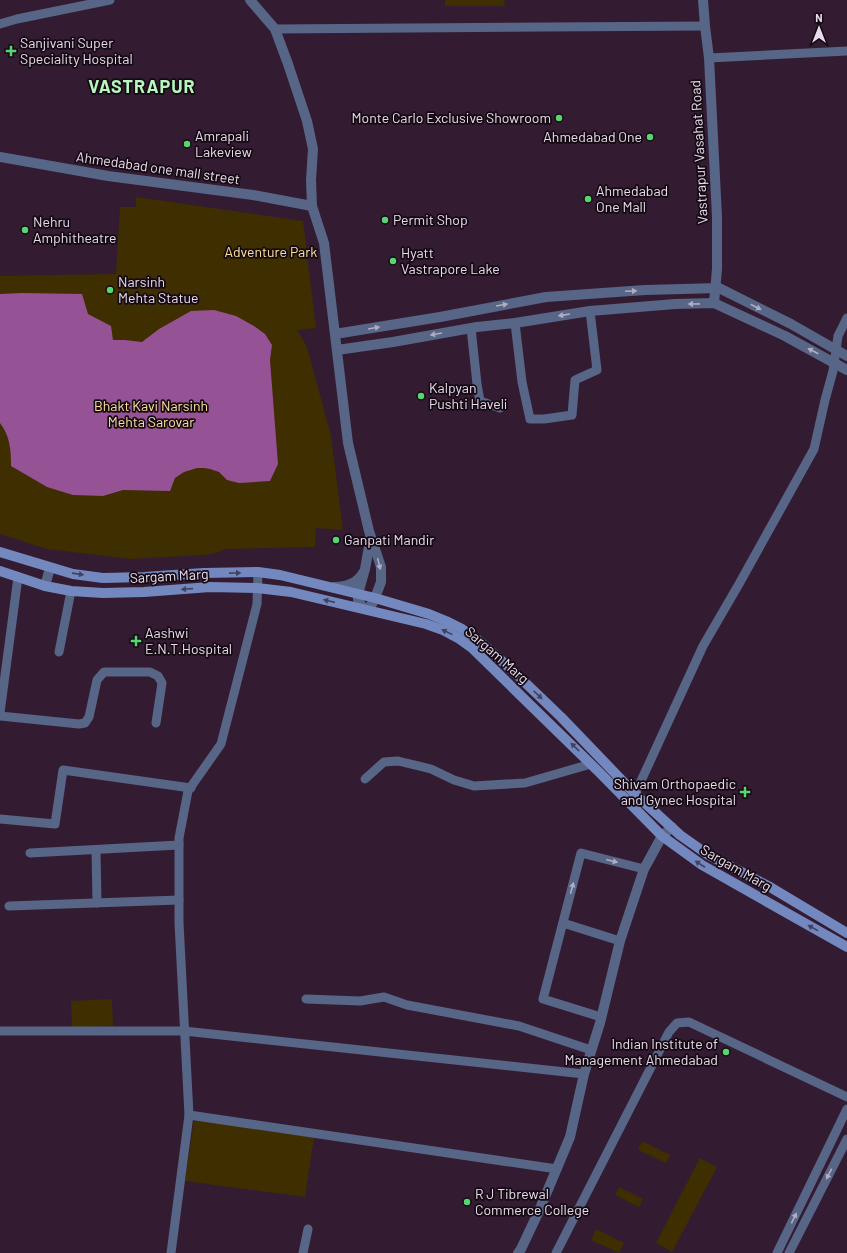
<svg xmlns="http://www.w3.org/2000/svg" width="847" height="1253" viewBox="0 0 847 1253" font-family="Barlow,sans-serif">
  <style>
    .green { fill: #3f2e00 }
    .water { fill: #955294 }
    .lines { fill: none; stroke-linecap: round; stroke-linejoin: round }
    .minor { stroke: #576586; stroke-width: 9 }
    .tertiary { stroke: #576586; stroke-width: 10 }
    .secondary { stroke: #7388be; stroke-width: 10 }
    .oneway { fill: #b0acc2 }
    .oneway2 { fill: #3f4360 }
    .poi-dot { fill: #57d570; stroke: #140a14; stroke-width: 1.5 }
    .labels { text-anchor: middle; stroke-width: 3.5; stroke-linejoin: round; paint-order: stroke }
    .poi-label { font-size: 14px; fill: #ebdbea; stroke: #140a14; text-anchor: start }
    .street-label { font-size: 14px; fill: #ebdbea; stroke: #140a14 }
    .park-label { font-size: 14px; fill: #fde09a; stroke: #140a14 }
    .district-label { font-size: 18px; font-weight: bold; letter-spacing: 1px; fill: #b7f6bd; stroke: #140a14 }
  </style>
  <rect width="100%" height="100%" fill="#331c32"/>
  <g class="green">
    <path d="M 445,0 L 504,0 L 505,6 L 445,6 Z"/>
    <path d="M 136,197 L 303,221 L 316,328 L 297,330 L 307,347 L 331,436 L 343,530 L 316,528 L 315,547 L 224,549 L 216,553 L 204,555 L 131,559 L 47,549 L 0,534 L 0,276 L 116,274 L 120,207 L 136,207 Z"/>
    <path d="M 112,999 L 113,1026 L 72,1028 L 71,1001 Z"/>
    <path d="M 194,1120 L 314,1137 L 305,1197 L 185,1181 Z"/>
    <path d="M 642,1141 L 670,1155 L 666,1163 L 638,1150 Z"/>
    <path d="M 700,1158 L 717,1167 L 672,1252 L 656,1243 Z"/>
    <path d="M 619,1187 L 643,1199 L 639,1207 L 615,1195 Z"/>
    <path d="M 596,1229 L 624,1243 L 619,1253 L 591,1240 Z"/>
  </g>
  <path class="water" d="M 22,293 L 82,294 L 88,314 L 111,326 L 113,340 L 125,340 L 142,342 L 159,329 L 191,311 L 214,310 L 236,316 L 254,326 L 265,334 L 272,345 L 270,360 L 278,464 L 270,481 L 239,483 L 227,480 L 219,472 L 210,469 L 204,468 L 197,468 L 184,472 L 175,478 L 170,491 L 123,490 L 103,496 L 73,495 L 47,487 L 11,466 C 11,450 10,436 0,423 L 0,294 Z"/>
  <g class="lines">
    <g class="minor">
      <path d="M 0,24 L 17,19 L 110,0"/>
      <path d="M 275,29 L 705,26"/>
      <path d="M 709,58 L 847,51"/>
      <path d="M 515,323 L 522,382 L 530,419 L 544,419 L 572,415 L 575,380 L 597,370 L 590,311"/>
      <path d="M 471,328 L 477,384 L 480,401 L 500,408"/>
      <path d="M 59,652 L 71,591"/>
      <path d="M 0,713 L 18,577"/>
      <path d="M 0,716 L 79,724 L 85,723 L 89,717 L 97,680 L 104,672 L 150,672 L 158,676 L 162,683 L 156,723"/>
      <path d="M 365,779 L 384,762 L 398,761 L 431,769 L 454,780 L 474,786 L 525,783 L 591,764"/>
      <path d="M 632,799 L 635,794 L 703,646 L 739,584 L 814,449 L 825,400 L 833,371 L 838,336 L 847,318"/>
      <path d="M 0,819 L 55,824 L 63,770 L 191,788"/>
      <path d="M 96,850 L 97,903"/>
      <path d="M 30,853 L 179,845"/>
      <path d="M 9,906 L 179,900"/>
      <path d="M 563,923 L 620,941"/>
      <path d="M 306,999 L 360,1001 L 384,997 L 407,1005 L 519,1026 L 591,1050"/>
      <path d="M 601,1017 L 543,999 L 581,853 L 644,869"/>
      <path d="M 0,1031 L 184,1031 L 584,1074"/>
      <path d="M 189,1115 L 557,1169"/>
      <path d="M 171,1253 L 189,1115 L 179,923 L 179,838 L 188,791 L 221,744 L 257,604 L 258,572"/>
      <path d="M 303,1253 L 308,1229"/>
      <path d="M 556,1253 L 669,1032 L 677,1023 L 689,1022 L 847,1097"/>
      <path d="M 777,1253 L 847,1109"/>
      <path d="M 789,1253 L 847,1139"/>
    </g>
    <g class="tertiary">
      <path d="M 250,0 L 275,29 L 288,64 L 307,121 L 313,149 L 311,180 L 312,206 L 324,243 L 348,443 L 369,531 L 381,567 L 381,582 L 375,598 L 372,604 L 367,609"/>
      <path d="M 703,0 L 705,26 L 709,58 L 717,217 L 717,269 L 714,303"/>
      <path d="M 0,157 L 108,176 L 253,195 L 312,206"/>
      <path d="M 335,334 L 440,317 L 546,297 L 645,290 L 719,288 L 791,324 L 847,356"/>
      <path d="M 337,350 L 393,342 L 477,327 L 515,323 L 590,311 L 675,304 L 714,303 L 785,336 L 847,370"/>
      <path d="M 45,586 L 50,568"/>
      <path d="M 334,587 C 346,587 357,584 363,573"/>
      <path d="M 363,608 L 358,600 L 358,594 L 365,569 L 369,547 L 369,539"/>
      <path d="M 518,1253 L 521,1249 L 539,1211 L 570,1137 L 584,1074 L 600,1023 L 620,941 L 644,869 L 662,836 L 672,827"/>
    </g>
    <g class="secondary">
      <path d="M 0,552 L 73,574 L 103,578 L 144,577 L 204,573 L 258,572 L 280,575 L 375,598 L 429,614 L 446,621 L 462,629 L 478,640 L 511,669 L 561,717 L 635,794 L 680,835 L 707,854 L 770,887 L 847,933"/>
      <path d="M 0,571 L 45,586 L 71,591 L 103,593 L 144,592 L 210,587 L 257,588 L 291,592 L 426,624 L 443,630 L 458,638 L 472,648 L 599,772 L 662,836 L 702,865 L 847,947"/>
    </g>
  </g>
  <defs><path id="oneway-solid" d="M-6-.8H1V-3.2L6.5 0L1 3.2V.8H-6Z"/></defs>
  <g class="oneway">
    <use href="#oneway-solid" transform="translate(631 291) rotate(-3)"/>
    <use href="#oneway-solid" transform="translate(694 304) rotate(179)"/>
    <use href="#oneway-solid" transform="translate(502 305) rotate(-10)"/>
    <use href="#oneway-solid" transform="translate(756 307) rotate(27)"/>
    <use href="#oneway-solid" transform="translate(564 315) rotate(171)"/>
    <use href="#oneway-solid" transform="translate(374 328) rotate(-10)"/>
    <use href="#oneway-solid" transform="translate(436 334) rotate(170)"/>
    <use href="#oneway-solid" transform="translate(813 351) rotate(-152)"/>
    <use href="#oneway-solid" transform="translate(379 564) rotate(77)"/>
    <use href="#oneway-solid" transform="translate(612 861) rotate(14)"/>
    <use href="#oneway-solid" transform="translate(572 888) rotate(-75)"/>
    <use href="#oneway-solid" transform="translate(829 1174) rotate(117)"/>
    <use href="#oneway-solid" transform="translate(794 1218) rotate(-64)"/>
  </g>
  <g class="oneway2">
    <use href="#oneway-solid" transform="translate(235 573) rotate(-1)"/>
    <use href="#oneway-solid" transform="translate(78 574) rotate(8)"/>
    <use href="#oneway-solid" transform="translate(187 589) rotate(176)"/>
    <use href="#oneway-solid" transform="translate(329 601) rotate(-167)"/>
    <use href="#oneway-solid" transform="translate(447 632) rotate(-154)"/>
    <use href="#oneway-solid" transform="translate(538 695) rotate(43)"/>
    <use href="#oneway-solid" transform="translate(575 747) rotate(-136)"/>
    <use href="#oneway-solid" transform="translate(700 864) rotate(-147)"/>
    <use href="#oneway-solid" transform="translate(813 928) rotate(-151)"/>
  </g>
  <g class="poi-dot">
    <path d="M9 45h4v4h4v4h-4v4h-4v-4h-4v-4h4z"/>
    <circle cx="559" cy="118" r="4"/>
    <circle cx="650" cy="137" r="4"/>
    <circle cx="187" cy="144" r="4"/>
    <circle cx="588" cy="199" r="4"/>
    <circle cx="385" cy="220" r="4"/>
    <circle cx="25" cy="230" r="4"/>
    <circle cx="393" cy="261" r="4"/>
    <circle cx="110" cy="290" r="4"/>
    <circle cx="421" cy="396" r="4"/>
    <circle cx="336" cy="540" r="4"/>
    <path d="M134 635h4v4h4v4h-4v4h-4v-4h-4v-4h4z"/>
    <path d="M743 786h4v4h4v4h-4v4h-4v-4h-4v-4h4z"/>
    <circle cx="726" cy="1052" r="4"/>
    <circle cx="467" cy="1202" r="4"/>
  </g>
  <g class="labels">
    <g class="poi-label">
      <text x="20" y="48">Sanjivani Super<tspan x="20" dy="16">Speciality Hospital</tspan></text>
      <text x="551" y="123" text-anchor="end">Monte Carlo Exclusive Showroom</text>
      <text x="195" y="141">Amrapali<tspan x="195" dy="16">Lakeview</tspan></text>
      <text x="642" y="142" text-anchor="end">Ahmedabad One</text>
      <text x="596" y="196">Ahmedabad<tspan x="596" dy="16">One Mall</tspan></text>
      <text x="393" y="225">Permit Shop</text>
      <text x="33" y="227">Nehru<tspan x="33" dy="16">Amphitheatre</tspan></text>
      <text x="401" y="258">Hyatt<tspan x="401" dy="16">Vastrapore Lake</tspan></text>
      <text x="118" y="287">Narsinh<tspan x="118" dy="16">Mehta Statue</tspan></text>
      <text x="429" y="393">Kalpyan<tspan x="429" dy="16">Pushti Haveli</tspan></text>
      <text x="344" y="545">Ganpati Mandir</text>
      <text x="145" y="638">Aashwi<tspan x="145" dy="16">E.N.T.Hospital</tspan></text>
      <text x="736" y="789" text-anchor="end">Shivam Orthopaedic<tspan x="736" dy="16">and Gynec Hospital</tspan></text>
      <text x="718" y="1049" text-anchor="end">Indian Institute of<tspan x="718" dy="16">Management Ahmedabad</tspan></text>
      <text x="475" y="1199">R J Tibrewal<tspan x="475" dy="16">Commerce College</tspan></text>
    </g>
    <g class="street-label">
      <text transform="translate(699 152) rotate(-93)" y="5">Vastrapur Vasahat Road</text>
      <text transform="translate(158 168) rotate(8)" y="5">Ahmedabad one mall street</text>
      <text transform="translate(169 576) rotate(-3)" y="5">Sargam Marg</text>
      <text transform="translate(497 655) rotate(41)" y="5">Sargam Marg</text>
      <text transform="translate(736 868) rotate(30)" y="5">Sargam Marg</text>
    </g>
    <g class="park-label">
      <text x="271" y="257">Adventure Park</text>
      <text x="151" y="411">Bhakt Kavi Narsinh<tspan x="151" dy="16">Mehta Sarovar</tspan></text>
    </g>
    <g class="district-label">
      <text x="142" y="93">VASTRAPUR</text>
    </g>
  </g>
  <g transform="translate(819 28)" stroke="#140a14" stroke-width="3" paint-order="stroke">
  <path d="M0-3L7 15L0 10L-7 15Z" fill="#ebdbea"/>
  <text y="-6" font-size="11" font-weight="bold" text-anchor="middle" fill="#ebdbea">N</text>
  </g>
</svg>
